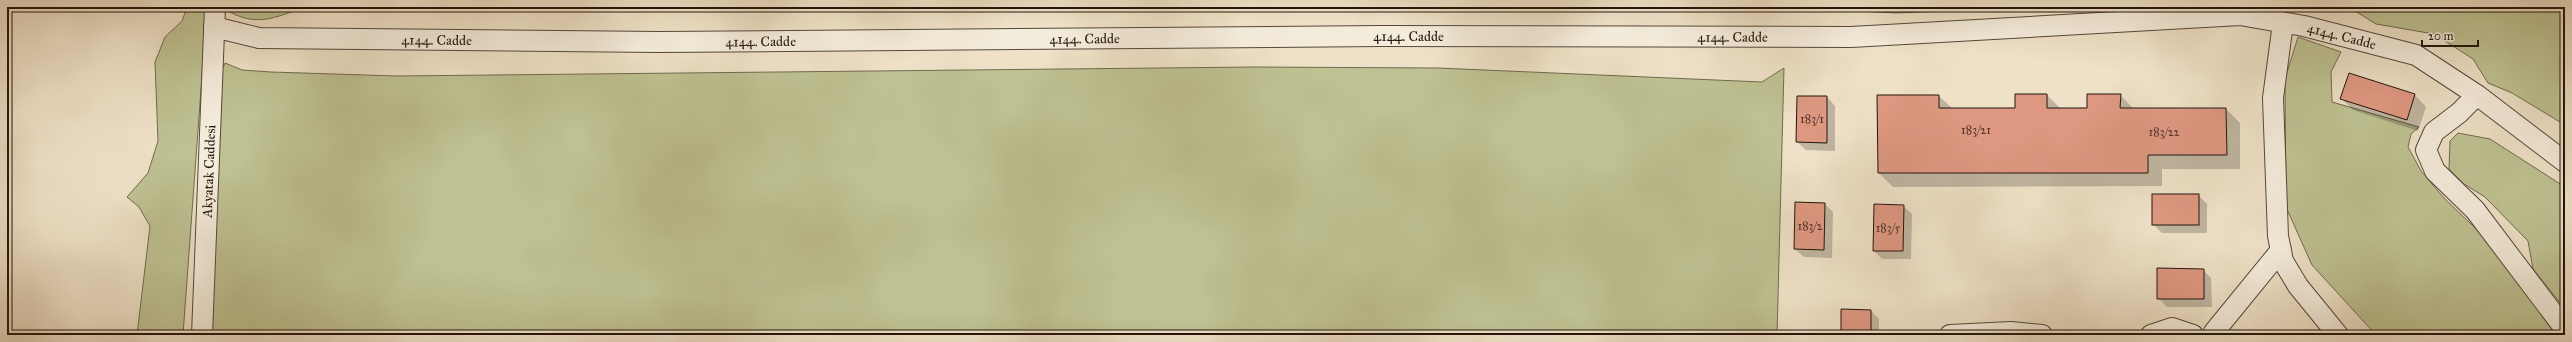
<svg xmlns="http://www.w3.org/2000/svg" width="2572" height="342" viewBox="0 0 2572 342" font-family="'IM FELL Great Primer',serif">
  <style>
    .green { fill: #bec192; stroke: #706b4f }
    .shadow { fill: #0003 }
    .building { fill: #de9881; stroke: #22150c }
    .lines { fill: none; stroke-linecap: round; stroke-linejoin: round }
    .minor-casing { stroke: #55483b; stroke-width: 22 }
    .minor { stroke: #f4ecdb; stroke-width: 20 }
    .labels { text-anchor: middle; stroke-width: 4; stroke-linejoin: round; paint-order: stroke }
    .number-label { font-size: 12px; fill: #513629 }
    .street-label { font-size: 14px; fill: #22150c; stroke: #f4ecdb }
  </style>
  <rect width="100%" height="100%" fill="#eee1c7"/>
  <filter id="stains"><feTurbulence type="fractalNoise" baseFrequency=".005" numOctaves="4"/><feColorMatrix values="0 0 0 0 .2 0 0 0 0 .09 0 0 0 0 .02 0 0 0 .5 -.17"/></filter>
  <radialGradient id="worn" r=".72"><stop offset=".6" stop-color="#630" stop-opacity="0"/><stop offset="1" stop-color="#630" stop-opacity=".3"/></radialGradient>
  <g class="green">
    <path d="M 187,7 L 207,7 L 183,335 L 137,335 L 150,226 L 139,207 L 127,197 L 148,173 L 158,141 L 155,62 L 165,37 L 182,21 Z"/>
    <path d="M 227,7 L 304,7 C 275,18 256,27 228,11 Z"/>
    <path d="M 1173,7 L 1351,7 L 1197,10 Z"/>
    <path d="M 1785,7 L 2048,7 L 1896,13 Z"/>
    <path d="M 2356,7 L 2565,7 L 2565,125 L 2512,93 L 2488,83 L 2473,59 L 2434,34 L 2376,24 L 2355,11 Z"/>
    <path d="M 2298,37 L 2341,52 L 2331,72 L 2332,102 L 2419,127 L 2411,134 L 2408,147 L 2421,171 L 2444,198 L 2495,247 L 2532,297 L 2556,335 L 2376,335 L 2312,265 L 2286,207 L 2285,79 Z"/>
    <path d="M 225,63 L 242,70 L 271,72 L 397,76 L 1254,67 L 1438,68 L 1762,82 L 1784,68 L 1777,335 L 210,335 L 221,72 Z"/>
    <path d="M 2458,133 L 2490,139 L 2565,187 L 2565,309 L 2533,269 L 2528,241 L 2485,197 L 2464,184 L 2449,169 L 2450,141 Z"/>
  </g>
  <g class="shadow">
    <path d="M 2047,95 L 2061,109 L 2089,109 L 2120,95 L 2134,109 L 2226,109 L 2240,123 L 2240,169 L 2162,169 L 2162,186 L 1893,187 L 1879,173 L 1939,96 L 1953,109 L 2016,109 Z"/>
    <path d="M 2415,95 L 2426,107 L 2418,131 L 2353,110 L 2341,98 Z"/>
    <path d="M 1827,97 L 1835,106 L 1835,151 L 1806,150 L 1797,142 Z"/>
    <path d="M 2198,195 L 2207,204 L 2207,233 L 2162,233 L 2153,224 Z"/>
    <path d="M 1825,204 L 1833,212 L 1832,258 L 1804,257 L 1795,249 Z"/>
    <path d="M 1903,206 L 1912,214 L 1911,259 L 1882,259 L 1874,251 Z"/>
    <path d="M 2203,270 L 2211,278 L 2212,307 L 2167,307 L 2158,298 Z"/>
    <path d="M 1871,311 L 1879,319 L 1879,335 L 1842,335 Z"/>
    <path d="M 2269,330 L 2274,335 L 2263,335 Z"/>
  </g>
  <g class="building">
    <path d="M 2349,73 L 2415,94 L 2407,120 L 2340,99 Z"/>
    <path d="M 2015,94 L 2047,94 L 2047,108 L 2087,108 L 2087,94 L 2121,94 L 2120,108 L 2226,108 L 2227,155 L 2148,155 L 2148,173 L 1878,173 L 1877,95 L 1939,95 L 1939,108 L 2015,108 Z"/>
    <path d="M 1797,96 L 1827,96 L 1827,143 L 1796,142 Z"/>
    <rect x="2152" y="194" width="47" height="31"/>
    <path d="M 1795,202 L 1825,203 L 1824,250 L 1794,249 Z"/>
    <path d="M 1874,204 L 1904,205 L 1903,251 L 1873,251 Z"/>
    <path d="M 2157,268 L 2204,269 L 2204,299 L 2157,299 Z"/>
    <path d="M 1841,309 L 1871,310 L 1871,335 L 1841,335 Z"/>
  </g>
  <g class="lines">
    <defs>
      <g id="minor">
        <path d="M 2283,23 L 2273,98 L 2278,236 L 2283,261 L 2298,286 L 2338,335"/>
        <path id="s1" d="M 214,27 L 259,38 L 659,42 L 1381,36 L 1851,37 L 2240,15 L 2304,26 L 2416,55 L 2477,95 L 2565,162"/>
        <path d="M 2477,95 L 2459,113 L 2434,132 L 2426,150 L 2435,171 L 2475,210 L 2565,329"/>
        <path id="s2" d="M 202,335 L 215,7"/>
        <path d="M 1950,335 L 2011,332 L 2042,335"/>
        <path d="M 2151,335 L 2172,328 L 2193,335"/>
        <path d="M 2214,335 L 2214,332 L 2281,250"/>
      </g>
    </defs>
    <use href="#minor" class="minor-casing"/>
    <use href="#minor" class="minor"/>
  </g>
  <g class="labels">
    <g class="number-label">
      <text x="1812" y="123">183/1</text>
      <text x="1976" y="134">183/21</text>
      <text x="2164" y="136">183/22</text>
      <text x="1810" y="230">183/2</text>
      <text x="1888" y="232">183/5</text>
    </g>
    <g class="street-label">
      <text dy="5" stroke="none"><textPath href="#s1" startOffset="1196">4144. Cadde</textPath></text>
      <text dy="5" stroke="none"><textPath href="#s1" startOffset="1520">4144. Cadde</textPath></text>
      <text dy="5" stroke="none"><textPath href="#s1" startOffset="2132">4144. Cadde</textPath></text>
      <text dy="5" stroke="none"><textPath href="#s1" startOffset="872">4144. Cadde</textPath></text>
      <text dy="5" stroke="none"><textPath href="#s1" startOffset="224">4144. Cadde</textPath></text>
      <text dy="5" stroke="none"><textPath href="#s1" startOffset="548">4144. Cadde</textPath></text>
      <text dy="5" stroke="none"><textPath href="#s2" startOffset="164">Akyatak Caddesi</textPath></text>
    </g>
  </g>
  <rect width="2572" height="342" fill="none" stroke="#eee1c7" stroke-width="24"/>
  <rect x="8" y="8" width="2556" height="326" fill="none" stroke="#22150c" stroke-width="2"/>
  <rect x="12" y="12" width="2548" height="318" fill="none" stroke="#22150c"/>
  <path d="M2422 40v6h56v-6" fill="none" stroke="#22150c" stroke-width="2"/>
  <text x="2428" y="40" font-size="12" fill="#22150c" stroke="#f4ecdb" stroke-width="3" paint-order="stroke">20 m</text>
  <rect width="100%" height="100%" filter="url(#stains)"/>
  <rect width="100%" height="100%" fill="url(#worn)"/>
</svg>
